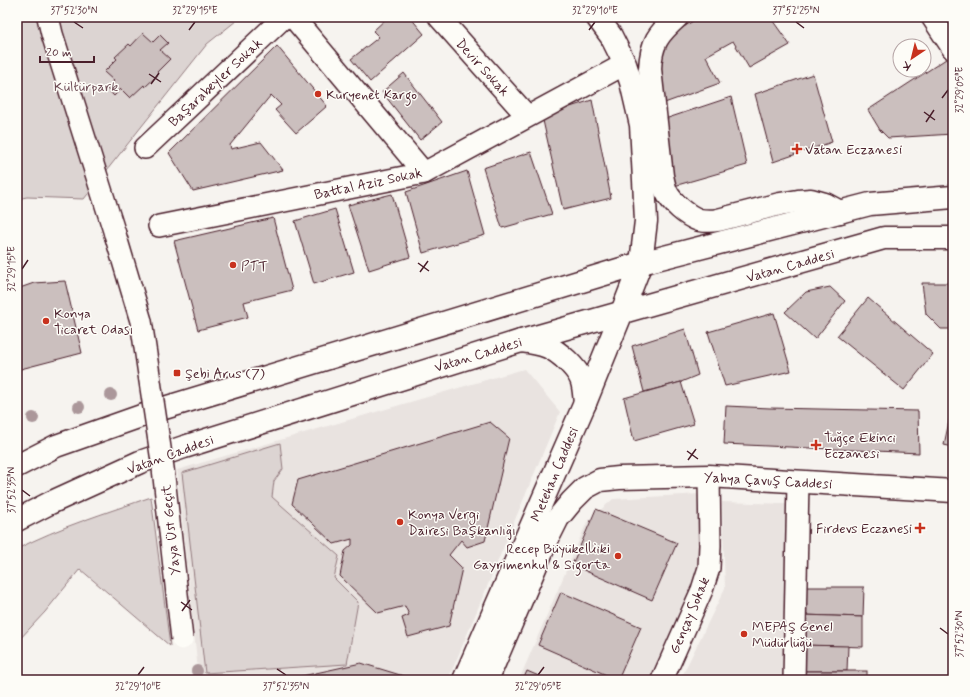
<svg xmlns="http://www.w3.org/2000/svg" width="970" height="697" viewBox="0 0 970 697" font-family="Mynerve,sans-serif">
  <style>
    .built { fill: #e9e3e0 }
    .green { fill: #dcd4d2; stroke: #937a7e }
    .building { fill: #cbbfbe; stroke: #4a1f2b }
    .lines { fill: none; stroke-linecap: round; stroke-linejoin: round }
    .street-casing { stroke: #4a1f2b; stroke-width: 24 }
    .secondary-casing { stroke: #4a1f2b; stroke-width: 25 }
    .primary-casing { stroke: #4a1f2b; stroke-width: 25 }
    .street { stroke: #fdfcf7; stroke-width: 21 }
    .secondary { stroke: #fdfcf7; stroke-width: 22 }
    .primary { stroke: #fdfcf7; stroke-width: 22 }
    .street-bridge-casing { stroke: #4a1f2b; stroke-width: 24; stroke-linecap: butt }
    .street-bridge { stroke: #fdfcf7; stroke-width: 21 }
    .tree { fill: #ab979a }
    .ticks { fill: none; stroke: #4a1f2b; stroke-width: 1.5 }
    .poi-dot { fill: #c8321e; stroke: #fdfcf7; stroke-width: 1.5 }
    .labels { text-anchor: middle; stroke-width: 3; stroke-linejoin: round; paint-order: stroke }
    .street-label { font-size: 14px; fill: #4a1f2b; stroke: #fdfcf7 }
    .park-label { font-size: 14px; fill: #6e4c55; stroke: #fdfcf7 }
    .poi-label { font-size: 14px; fill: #4a1f2b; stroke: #fdfcf7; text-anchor: start }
    .neatline { fill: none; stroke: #4a1f2b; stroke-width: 1.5 }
    .ticks-label { font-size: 10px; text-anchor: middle; fill: #4a1f2b }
  </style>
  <rect width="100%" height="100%" fill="#f6f3ef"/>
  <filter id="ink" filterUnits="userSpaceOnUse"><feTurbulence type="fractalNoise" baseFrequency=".025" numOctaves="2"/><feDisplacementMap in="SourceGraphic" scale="8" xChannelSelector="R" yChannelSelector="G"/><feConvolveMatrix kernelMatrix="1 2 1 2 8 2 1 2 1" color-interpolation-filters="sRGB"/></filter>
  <g filter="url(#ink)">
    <g class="built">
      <path d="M 524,369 L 560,412 L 448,680 L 199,680 L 177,470 Z"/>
      <path d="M 701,494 L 702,567 L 652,680 L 519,680 L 587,522 L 613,499 Z"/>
      <path d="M 722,502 L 790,504 L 785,680 L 680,680 L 725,588 Z"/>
    </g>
    <g class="green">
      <path d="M 17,17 L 241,17 L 207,44 L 84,199 L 27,197 L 17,199 Z"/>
      <path d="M 280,443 L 283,469 L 274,481 L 272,497 L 339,556 L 334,578 L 358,602 L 347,664 L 205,673 L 182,473 Z"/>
      <path d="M 151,497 L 170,646 L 80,569 L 45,612 L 17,642 L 17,549 C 59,527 106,513 151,497 Z"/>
    </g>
    <g class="building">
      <path d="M 314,17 L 329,17 L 326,20 L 322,21 L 317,20 Z"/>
      <path d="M 388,17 L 410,17 L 424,34 L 370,82 L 351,59 L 379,37 L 373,31 Z"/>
      <path d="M 699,17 L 770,17 L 790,45 L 749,68 L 733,41 L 706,56 L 720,83 L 659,105 L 654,66 L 664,40 Z"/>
      <path d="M 143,33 L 153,42 L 160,35 L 168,43 L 160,50 L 170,59 L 157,72 L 159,74 L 145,87 L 144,85 L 130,98 L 121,89 L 114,96 L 107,89 L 114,81 L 104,72 L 117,59 L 115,57 L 129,44 L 131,46 Z"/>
      <path d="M 277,46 L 327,106 L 296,133 L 275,110 L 281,105 L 271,95 L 230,145 L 231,149 L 261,142 L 283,170 L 193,191 L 169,153 Z"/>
      <path d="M 946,59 L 953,69 L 953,134 L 888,138 L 880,130 L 868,110 Z"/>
      <path d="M 404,73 L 442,122 L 420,140 L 382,92 Z"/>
      <path d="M 813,74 L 832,142 L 773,162 L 755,94 Z"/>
      <path d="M 731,97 L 747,165 L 674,186 L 659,121 Z"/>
      <path d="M 592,100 L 611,198 L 563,210 L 542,116 Z"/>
      <path d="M 531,152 L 552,214 L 502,228 L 483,168 Z"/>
      <path d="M 467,171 L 485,235 L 423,253 L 406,192 Z"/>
      <path d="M 392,194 L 410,257 L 369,270 L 348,205 Z"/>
      <path d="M 335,209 L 354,272 L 314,284 L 295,221 Z"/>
      <path d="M 273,218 L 292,290 L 244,302 L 248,317 L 198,330 L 174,241 Z"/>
      <path d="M 65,281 L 82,353 L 17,370 L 17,289 L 34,283 Z"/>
      <path d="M 922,283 L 953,283 L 953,329 L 941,329 L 926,314 Z"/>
      <path d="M 830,287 L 845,301 L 815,339 L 785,312 L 806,292 Z"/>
      <path d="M 868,298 L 933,354 L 904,390 L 837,336 Z"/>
      <path d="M 774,313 L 791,371 L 725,386 L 708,332 Z"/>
      <path d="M 685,329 L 698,375 L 681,382 L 644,392 L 632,346 Z"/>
      <path d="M 681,382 L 694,424 L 634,441 L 624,398 Z"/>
      <path d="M 953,402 L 953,447 L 944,445 Z"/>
      <path d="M 726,406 L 770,408 L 918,411 L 919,453 L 724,444 Z"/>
      <path d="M 490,422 L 509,438 L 485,541 L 467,547 L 461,540 L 449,555 L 462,568 L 449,626 L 408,637 L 402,618 L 409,615 L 405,606 L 378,613 L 340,576 L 345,551 L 352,545 L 352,539 L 334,544 L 292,504 L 298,480 Z"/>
      <path d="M 596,509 L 677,543 L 652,600 L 572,565 Z"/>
      <path d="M 805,587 L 864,587 L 863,617 L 803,615 Z"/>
      <path d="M 561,592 L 641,627 L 618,680 L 538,645 Z"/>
      <path d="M 803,615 L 863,617 L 863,647 L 802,645 Z"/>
      <path d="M 802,645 L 848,646 L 847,671 L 804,671 Z"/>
      <path d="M 361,663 L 410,678 L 409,680 L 289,680 L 289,679 Z"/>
      <path d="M 527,671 L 548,680 L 523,680 Z"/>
      <rect x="804" y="671" width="63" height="9"/>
    </g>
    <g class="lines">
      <defs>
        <g id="street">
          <path d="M 48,17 L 52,34 L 115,234"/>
          <path d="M 293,17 L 424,173"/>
          <path d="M 439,17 L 527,116"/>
          <path d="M 932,17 L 953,49"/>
          <path d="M 145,148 L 284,17"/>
          <path d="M 159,226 L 424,173 L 625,64"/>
          <path d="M 662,680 L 702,590 L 709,568 L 710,545 L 709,476"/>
          <path d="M 794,680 L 798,482"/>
        </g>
        <g id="secondary">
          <path d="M 521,341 C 530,342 539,343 548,347 C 559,352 576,367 581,379 C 584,386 584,395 585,403"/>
          <path d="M 464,680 L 585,403 L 622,312"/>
          <path d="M 487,680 L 546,542 L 558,518 L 572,501 L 585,488 L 600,480 L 619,478 L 709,476 L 953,491"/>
        </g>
        <g id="primary">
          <path d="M 597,17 L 611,36 L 625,64 L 631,82 L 641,125 L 644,180 L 646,221 L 641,263 L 622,312"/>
          <path d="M 677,17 C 658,34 651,43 650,69 L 662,176 C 663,180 664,186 666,191 C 671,202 687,216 699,220 C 706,221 712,221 718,220 L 780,204 L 798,201 L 811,200 L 825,204 L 840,212"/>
          <path d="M 17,466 L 56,446 L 161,409 L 641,263 L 870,204 L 953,197"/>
          <path d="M 17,520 L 50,503 L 140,462 L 184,447 L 521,341 L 884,238 L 953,238"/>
        </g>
      </defs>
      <use href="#street" class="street-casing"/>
      <use href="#secondary" class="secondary-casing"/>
      <use href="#primary" class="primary-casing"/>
      <use href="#street" class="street"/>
      <use href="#secondary" class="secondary"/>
      <use href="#primary" class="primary"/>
      <defs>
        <path id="street-bridge" d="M 115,234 L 141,321 L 163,468 L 182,639"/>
      </defs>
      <use href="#street-bridge" class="street-bridge-casing"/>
      <use href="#street-bridge" class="street-bridge"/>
    </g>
    <g class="tree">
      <circle cx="111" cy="395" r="6"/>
      <circle cx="79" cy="407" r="6"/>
      <circle cx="33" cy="418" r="6"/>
      <circle cx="197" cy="671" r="6"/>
    </g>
  </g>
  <path class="ticks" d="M 74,22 L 83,28M 796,22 L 804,28M 189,30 L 195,22M 589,30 L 595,22M 149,74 L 161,82M 151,84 L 159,73M 942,98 L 948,90M 924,112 L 935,120M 926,122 L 934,110M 418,263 L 429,271M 22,269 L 28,260M 420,272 L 428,261M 687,451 L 698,459M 688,460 L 696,449M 22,490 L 30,496M 181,602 L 192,610M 182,611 L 190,600M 940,628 L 948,634M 277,669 L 286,675M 138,675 L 144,667M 538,675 L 544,667"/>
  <g class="poi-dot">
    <circle cx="318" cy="94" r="4"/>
    <path d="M795 143h4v4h4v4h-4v4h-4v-4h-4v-4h4z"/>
    <circle cx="233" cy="265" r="4"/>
    <circle cx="46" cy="321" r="4"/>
    <rect x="173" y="369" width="8" height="8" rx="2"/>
    <path d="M814 439h4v4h4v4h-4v4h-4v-4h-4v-4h4z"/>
    <circle cx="400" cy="522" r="4"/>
    <path d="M918 522h4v4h4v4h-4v4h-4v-4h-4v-4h4z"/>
    <circle cx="618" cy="556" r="4"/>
    <circle cx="744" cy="634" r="4"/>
  </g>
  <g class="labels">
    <g class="street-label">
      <text transform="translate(483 67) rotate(48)" y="5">Devir Sokak</text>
      <text transform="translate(215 82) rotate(-43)" y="5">Başarabeyler Sokak</text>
      <text transform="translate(368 183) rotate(-12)" y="5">Battal Aziz Sokak</text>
      <text transform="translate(790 265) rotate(-16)" y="5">Vatan Caddesi</text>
      <text transform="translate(478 354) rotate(-17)" y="5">Vatan Caddesi</text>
      <text transform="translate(170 454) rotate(-20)" y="5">Vatan Caddesi</text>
      <text transform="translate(554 474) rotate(-67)" y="5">Metehan Caddesi</text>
      <text transform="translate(768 480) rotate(3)" y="5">Yahya Çavuş Caddesi</text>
      <text transform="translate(170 530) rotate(-96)" y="5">Yaya Üst Geçit</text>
      <text transform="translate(689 615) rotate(-67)" y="5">Gençay Sokak</text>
    </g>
    <g class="park-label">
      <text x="86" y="91">Kültürpark</text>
    </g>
    <g class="poi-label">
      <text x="326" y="99">Kuryenet Kargo</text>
      <text x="805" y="154">Vatan Eczanesi</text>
      <text x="241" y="270">PTT</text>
      <text x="54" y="318">Konya<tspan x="54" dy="16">Ticaret Odası</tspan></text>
      <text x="185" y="378">Şebi Arus (7)</text>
      <text x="824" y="442">Tuğçe Ekinci<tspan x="824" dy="16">Eczanesi</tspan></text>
      <text x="408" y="519">Konya Vergi<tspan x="408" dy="16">Dairesi Başkanlığı</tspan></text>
      <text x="912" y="533" text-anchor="end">Firdevs Eczanesi</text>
      <text x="610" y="553" text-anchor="end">Recep Büyükelliiki<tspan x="610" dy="16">Gayrimenkul &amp; Sigorta</tspan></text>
      <text x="752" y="631">MEPAŞ Genel<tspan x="752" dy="16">Müdürlüğü</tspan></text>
    </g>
  </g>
  <rect width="970" height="697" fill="none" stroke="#fdfcf7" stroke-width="44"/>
  <g transform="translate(912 58) rotate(215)"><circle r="19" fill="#fdfcf7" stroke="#b5a4a5"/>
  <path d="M0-3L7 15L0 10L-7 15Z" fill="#c8321e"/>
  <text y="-6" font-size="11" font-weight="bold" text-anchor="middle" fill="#4a1f2b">K</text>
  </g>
  <path d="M40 56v6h54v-6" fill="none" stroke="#4a1f2b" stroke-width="2"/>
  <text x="46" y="56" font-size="12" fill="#4a1f2b" stroke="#fdfcf7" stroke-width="3" paint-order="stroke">20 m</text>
  <rect x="22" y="22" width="926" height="653" class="neatline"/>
  <g class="ticks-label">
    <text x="74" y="14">37°52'30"N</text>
    <text x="195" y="14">32°29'15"E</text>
    <text x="595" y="14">32°29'10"E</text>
    <text x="796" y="14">37°52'25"N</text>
    <text transform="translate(959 90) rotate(-90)" y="4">32°29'05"E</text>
    <text transform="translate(11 269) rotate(-90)" y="4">32°29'15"E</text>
    <text transform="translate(11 490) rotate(-90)" y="4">37°52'35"N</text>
    <text transform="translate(959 634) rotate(-90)" y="4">37°52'30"N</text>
    <text x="138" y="690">32°29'10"E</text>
    <text x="286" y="690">37°52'35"N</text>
    <text x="538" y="690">32°29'05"E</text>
  </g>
</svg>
